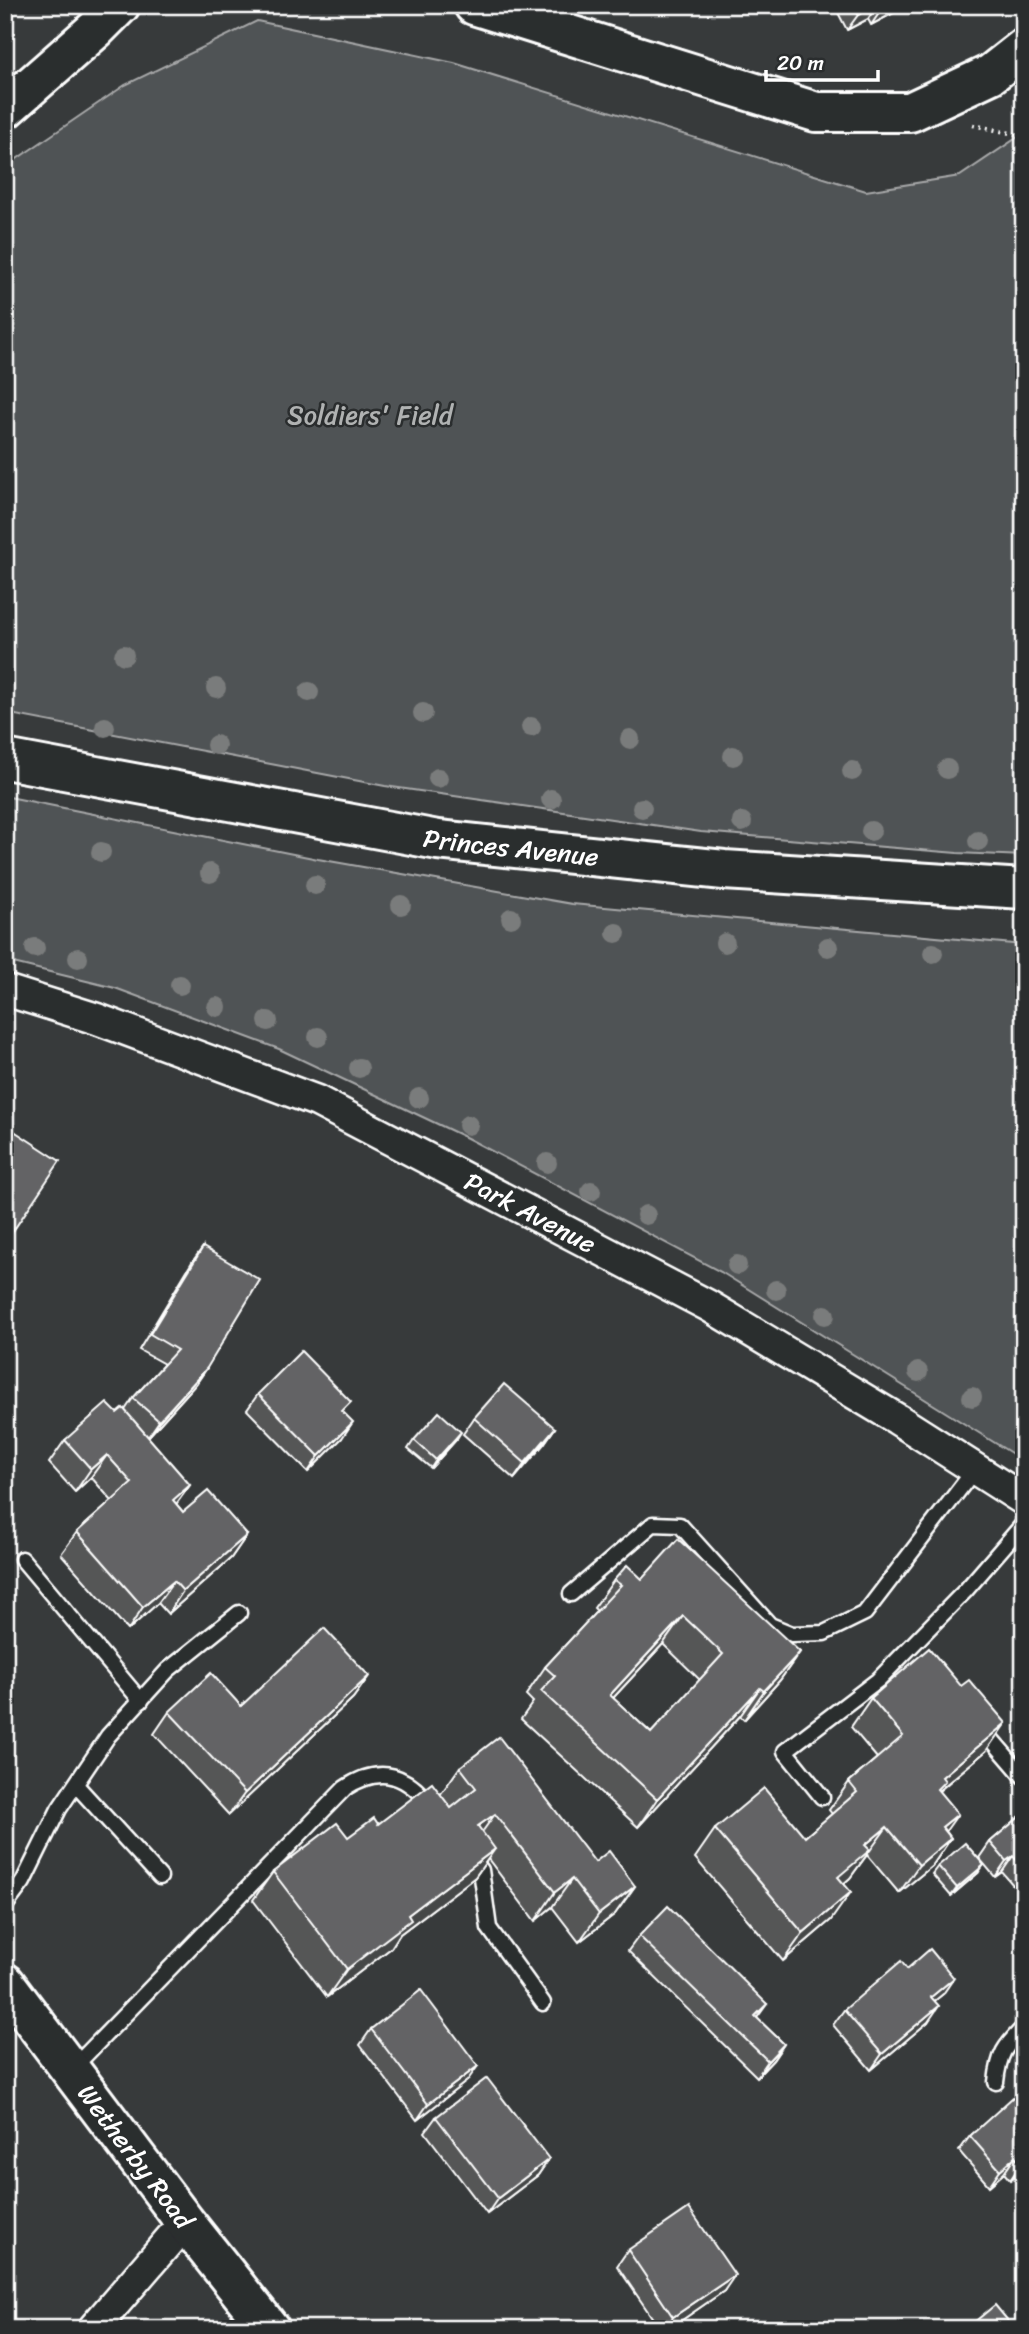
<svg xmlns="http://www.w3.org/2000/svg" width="1029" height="2334" viewBox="0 0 1029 2334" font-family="Sriracha,sans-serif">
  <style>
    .green { fill: #505354; stroke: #a8a9aa; stroke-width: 2 }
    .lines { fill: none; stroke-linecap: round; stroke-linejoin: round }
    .lane-casing { stroke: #fff; stroke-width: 19 }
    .street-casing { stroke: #fff; stroke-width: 35 }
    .secondary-casing { stroke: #fff; stroke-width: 44 }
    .path { stroke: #fff; stroke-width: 4.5; stroke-dasharray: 2 5; stroke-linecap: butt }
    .lane { stroke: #2a2d2e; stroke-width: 14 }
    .street { stroke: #2a2d2e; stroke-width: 30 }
    .secondary { stroke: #2a2d2e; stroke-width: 38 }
    .tree { fill: #7a7c7c }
    .wall { fill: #555657; stroke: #fff; stroke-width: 2; fill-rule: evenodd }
    .shaded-wall { fill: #454647; stroke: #fff; stroke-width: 2 }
    .building { fill: #636465; stroke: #fff; stroke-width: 2; fill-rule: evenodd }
    .labels { text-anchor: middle; stroke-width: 5; stroke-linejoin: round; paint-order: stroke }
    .park-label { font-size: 26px; fill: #b0b2b2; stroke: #2a2d2e }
    .street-label { font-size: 26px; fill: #fff; stroke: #2a2d2e }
  </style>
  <rect width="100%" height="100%" fill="#373a3b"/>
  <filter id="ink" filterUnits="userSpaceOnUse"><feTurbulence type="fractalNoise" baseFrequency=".0143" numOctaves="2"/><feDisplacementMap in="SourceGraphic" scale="14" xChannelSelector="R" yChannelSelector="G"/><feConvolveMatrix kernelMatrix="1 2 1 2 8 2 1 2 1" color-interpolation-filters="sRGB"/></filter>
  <g filter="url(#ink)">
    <g class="green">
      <path d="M 257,21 L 454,63 L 866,191 L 960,176 L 1024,133 L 1024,856 L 957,853 L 701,832 L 385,786 L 5,713 L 5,167 L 125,85 Z"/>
      <path d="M 9,797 L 318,859 L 572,904 L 1024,945 L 1024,1461 L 721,1272 L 467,1138 L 279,1049 L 115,988 L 5,961 L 5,811 Z"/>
    </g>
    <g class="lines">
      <defs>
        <g id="lane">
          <path d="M 22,1559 L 141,1701"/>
          <path d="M 571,1594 L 653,1524 L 680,1525 L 770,1625 L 792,1634 L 824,1633 L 865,1613 L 975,1469"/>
          <path d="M 981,1727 L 1024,1777"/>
          <path d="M 76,1785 L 160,1877"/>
          <path d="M 822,1797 L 785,1751 L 878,1680 L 966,1590 L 1024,1523"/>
          <path d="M 469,1855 L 481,1870 L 489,1928 L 543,2003"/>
          <path d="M 5,1906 L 23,1882 L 59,1809 L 108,1736 L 168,1670 L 239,1613"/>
          <path d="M 72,2069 L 345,1788 C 382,1764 407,1775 432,1807"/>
          <path d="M 996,2082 C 999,2054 1004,2047 1024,2027"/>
        </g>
        <g id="street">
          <path id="s1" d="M 5,990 L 97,1019 L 317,1101 L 709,1306 L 897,1419 L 1024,1500"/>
          <path d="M 93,2329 L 185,2222"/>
        </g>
        <g id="secondary">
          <path d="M 474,5 L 816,112 L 910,112 L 991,74 L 1024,48"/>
          <path d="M 5,109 L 96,29 L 120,5"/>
          <path id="s2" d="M 5,759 L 438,840 L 724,870 L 1024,889"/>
          <path id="s3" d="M 5,1983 L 185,2222 L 270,2329"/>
        </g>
      </defs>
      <use href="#lane" class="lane-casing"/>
      <use href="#street" class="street-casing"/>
      <use href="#secondary" class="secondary-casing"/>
      <path class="path" d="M 973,125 L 1024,136"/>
      <use href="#lane" class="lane"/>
      <use href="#street" class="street"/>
      <use href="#secondary" class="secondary"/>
    </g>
    <g class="tree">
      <circle cx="124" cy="655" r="10"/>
      <circle cx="216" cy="688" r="10"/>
      <circle cx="309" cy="692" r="10"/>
      <circle cx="423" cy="713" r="10"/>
      <circle cx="105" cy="727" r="10"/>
      <circle cx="531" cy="727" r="10"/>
      <circle cx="630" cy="739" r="10"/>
      <circle cx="216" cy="745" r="10"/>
      <circle cx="733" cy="756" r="10"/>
      <circle cx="947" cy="769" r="10"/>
      <circle cx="852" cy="771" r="10"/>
      <circle cx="438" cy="778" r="10"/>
      <circle cx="551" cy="799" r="10"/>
      <circle cx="642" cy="808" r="10"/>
      <circle cx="742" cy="822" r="10"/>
      <circle cx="871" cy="831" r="10"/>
      <circle cx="978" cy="841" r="10"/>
      <circle cx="101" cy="852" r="10"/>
      <circle cx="210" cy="873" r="10"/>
      <circle cx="315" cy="885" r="10"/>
      <circle cx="401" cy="905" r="10"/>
      <circle cx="511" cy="918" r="10"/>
      <circle cx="616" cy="933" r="10"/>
      <circle cx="725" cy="943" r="10"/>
      <circle cx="828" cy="947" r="10"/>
      <circle cx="35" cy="948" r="10"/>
      <circle cx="933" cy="953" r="10"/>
      <circle cx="78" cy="958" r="10"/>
      <circle cx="180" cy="985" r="10"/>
      <circle cx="217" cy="1007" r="10"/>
      <circle cx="268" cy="1021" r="10"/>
      <circle cx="318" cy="1037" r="10"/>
      <circle cx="359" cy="1068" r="10"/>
      <circle cx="419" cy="1098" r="10"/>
      <circle cx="468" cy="1125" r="10"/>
      <circle cx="547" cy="1163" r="10"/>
      <circle cx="591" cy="1191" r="10"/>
      <circle cx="646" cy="1215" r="10"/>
      <circle cx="737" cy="1265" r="10"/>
      <circle cx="776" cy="1290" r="10"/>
      <circle cx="825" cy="1315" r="10"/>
      <circle cx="918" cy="1372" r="10"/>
      <circle cx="972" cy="1397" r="10"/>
    </g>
    <g class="wall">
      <path d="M 834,5 L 903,5 L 901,9 L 871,25 L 868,19 L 847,30 Z"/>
      <path d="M 203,1247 L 207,1368 L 196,1384 L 148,1437 L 144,1433 L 190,1485 L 176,1504 L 183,1512 L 247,1535 L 231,1558 L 168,1614 L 158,1603 L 128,1630 L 61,1554 L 77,1532 L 112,1501 L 91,1477 L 75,1492 L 49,1463 L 65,1440 L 125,1410 L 133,1398 L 164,1364 L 139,1350 L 192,1262 Z"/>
      <path d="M 258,1394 L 343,1413 L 342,1438 L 308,1472 L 247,1410 Z"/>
      <path d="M 474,1418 L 555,1428 L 544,1444 L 514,1479 L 463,1434 Z"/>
      <path d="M 414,1440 L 456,1440 L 431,1468 L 408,1449 Z"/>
      <path d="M 642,1579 L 800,1652 L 780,1680 L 744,1720 L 740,1716 L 638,1827 L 521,1719 L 533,1702 L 526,1695 L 545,1667 L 597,1611 L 594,1608 L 614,1580 ZM 663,1644 L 700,1680 L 651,1733 L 613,1698 Z"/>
      <path d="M 369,1676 L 353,1698 L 229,1815 L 154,1734 L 169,1712 L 241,1706 Z"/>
      <path d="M 871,1698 L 986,1751 L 939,1791 L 946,1831 L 951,1838 L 932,1866 L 899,1893 L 867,1855 L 850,1878 L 844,1883 L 831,1920 L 783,1961 L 695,1858 L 715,1829 L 805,1837 L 832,1814 L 829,1810 L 849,1782 L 877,1758 L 851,1727 Z"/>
      <path d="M 460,1767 L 595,1862 L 635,1886 L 615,1914 L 579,1942 L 552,1907 L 535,1921 L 488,1859 L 475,1877 L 400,1934 L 391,1948 L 327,1997 L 253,1900 L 273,1872 L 440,1795 Z"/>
      <path d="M 1024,1813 L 1024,1888 L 1019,1892 L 1002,1872 L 995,1877 L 979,1858 L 990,1842 Z"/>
      <path d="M 938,1866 L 978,1873 L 951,1896 L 932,1874 Z"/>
      <path d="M 639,1936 L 767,2004 L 757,2018 L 784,2044 L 773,2060 L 757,2077 L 628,1951 Z"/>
      <path d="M 907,1969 L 943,1994 L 934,2001 L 928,2022 L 871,2070 L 833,2025 L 844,2010 Z"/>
      <path d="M 371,2029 L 467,2081 L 417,2120 L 360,2045 Z"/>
      <path d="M 1024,2089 L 1024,2168 L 1010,2180 L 1004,2173 L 989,2186 L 959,2151 L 970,2136 Z"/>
      <path d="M 436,2117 L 549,2159 L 538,2175 L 487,2214 L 425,2132 Z"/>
      <path d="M 628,2250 L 724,2291 L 669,2329 L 660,2329 L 617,2266 Z"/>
    </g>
    <g class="shaded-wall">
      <path d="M 875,5 L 877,5 L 868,19 L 847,30 L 858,15 Z"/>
      <path d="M 888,5 L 903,5 L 901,9 L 871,25 L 882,9 Z"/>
      <path d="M 207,1368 L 196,1384 L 148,1437 L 159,1421 Z"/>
      <path d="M 353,1422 L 342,1438 L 308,1472 L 319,1456 Z"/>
      <path d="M 555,1428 L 544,1444 L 514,1479 L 525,1463 Z"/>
      <path d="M 461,1432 L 456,1440 L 431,1468 L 436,1460 Z"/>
      <path d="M 107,1455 L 91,1477 L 75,1492 L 91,1469 Z"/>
      <path d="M 190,1485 L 174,1507 L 173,1500 Z"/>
      <path d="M 247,1535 L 231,1558 L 168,1614 L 183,1591 Z"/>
      <path d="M 174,1581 L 158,1603 L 128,1630 L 143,1607 Z"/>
      <path d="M 683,1616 L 663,1644 L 590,1723 L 610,1695 Z"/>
      <path d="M 800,1652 L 780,1680 L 744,1720 L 764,1691 Z"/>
      <path d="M 369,1676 L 353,1698 L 229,1815 L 245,1793 Z"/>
      <path d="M 760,1688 L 740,1716 L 638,1827 L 657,1799 Z"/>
      <path d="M 1006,1723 L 986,1751 L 937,1792 L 925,1810 L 942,1777 Z"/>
      <path d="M 495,1814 L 475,1842 L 478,1826 Z"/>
      <path d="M 958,1814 L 938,1842 L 942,1827 Z"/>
      <path d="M 887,1827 L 850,1878 L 819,1905 L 838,1877 L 865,1845 Z"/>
      <path d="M 951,1838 L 932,1866 L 899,1893 L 919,1865 Z"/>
      <path d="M 495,1849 L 475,1877 L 400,1934 L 391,1948 L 327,1997 L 347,1969 L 408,1915 Z"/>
      <path d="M 1013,1856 L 1002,1872 L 995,1877 L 1006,1861 Z"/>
      <path d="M 984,1865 L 978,1873 L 951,1896 L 957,1888 Z"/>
      <path d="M 572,1879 L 552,1907 L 535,1921 L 555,1892 Z"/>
      <path d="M 635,1886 L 615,1914 L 579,1942 L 599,1914 Z"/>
      <path d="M 851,1892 L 831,1920 L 783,1961 L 803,1933 Z"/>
      <path d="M 954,1978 L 943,1994 L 920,2013 L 931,1997 Z"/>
      <path d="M 939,2006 L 928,2022 L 871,2070 L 882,2054 Z"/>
      <path d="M 784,2044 L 773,2060 L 757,2077 L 768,2061 Z"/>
      <path d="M 478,2066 L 467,2081 L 417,2120 L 428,2104 Z"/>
      <path d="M 1015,2157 L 1004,2173 L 989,2186 L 1000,2170 Z"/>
      <path d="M 549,2159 L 538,2175 L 487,2214 L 498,2198 Z"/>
      <path d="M 1024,2162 L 1024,2168 L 1010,2180 L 1021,2164 Z"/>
      <path d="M 735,2275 L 724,2291 L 669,2329 L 665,2329 L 673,2317 Z"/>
    </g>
    <g class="building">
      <path d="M 853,5 L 875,5 L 858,15 Z"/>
      <path d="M 880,5 L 888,5 L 882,9 Z"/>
      <path d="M 5,1125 L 60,1161 L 5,1243 L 6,1203 Z"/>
      <path d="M 203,1247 L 260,1280 L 207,1368 L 159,1421 L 133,1398 L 177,1350 L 150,1334 Z"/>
      <path d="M 301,1351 L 351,1402 L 342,1411 L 353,1422 L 319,1456 L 258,1394 Z"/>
      <path d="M 504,1384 L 555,1428 L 525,1463 L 474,1418 Z"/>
      <path d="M 107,1403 L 117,1413 L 123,1408 L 190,1485 L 173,1500 L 183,1512 L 208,1491 L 247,1535 L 183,1591 L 174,1581 L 143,1607 L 77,1532 L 132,1483 L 107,1455 L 91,1469 L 65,1440 Z"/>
      <path d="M 439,1412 L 461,1432 L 436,1460 L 414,1440 Z"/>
      <path d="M 678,1539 L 800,1652 L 764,1691 L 760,1688 L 657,1799 L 541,1691 L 555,1676 L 545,1667 L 621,1585 L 614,1580 L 627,1565 L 642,1579 ZM 683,1616 L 723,1654 L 651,1733 L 610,1695 Z"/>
      <path d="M 324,1628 L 369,1676 L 245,1793 L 169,1712 L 211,1673 L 241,1706 Z"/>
      <path d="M 929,1648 L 961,1686 L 969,1680 L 1006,1723 L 942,1777 L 945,1781 L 937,1789 L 958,1814 L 942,1827 L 951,1838 L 919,1865 L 887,1827 L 865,1845 L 870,1850 L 838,1877 L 851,1892 L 803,1933 L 715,1829 L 764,1788 L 805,1837 L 857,1792 L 849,1782 L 903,1736 L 871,1698 Z"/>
      <path d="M 499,1737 L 595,1862 L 609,1851 L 635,1886 L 599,1914 L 572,1879 L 555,1892 L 495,1814 L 478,1826 L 495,1849 L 408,1915 L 411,1920 L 347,1969 L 273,1872 L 337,1823 L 348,1837 L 374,1818 L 378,1824 L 432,1783 L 451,1808 L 476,1788 L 460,1767 Z"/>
      <path d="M 1024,1813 L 1024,1869 L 1013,1856 L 1006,1861 L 990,1842 Z"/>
      <path d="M 965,1843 L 984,1865 L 957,1888 L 938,1866 Z"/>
      <path d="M 668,1906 L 767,2004 L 755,2016 L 784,2044 L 768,2061 L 639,1936 Z"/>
      <path d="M 930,1949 L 954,1978 L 931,1997 L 939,2006 L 882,2054 L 844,2010 L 901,1961 L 907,1969 Z"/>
      <path d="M 421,1990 L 478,2066 L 428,2104 L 371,2029 Z"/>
      <path d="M 487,2078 L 549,2159 L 498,2198 L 436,2117 Z"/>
      <path d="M 1023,2088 L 1024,2162 L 1021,2164 L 1015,2157 L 1000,2170 L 970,2136 Z"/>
      <path d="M 689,2208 L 735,2275 L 673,2317 L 628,2250 Z"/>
      <path d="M 995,2305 L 1014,2328 L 1024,2320 L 1024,2329 L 966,2329 Z"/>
      <path d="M 941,2325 L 947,2329 L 928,2329 L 931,2327 Z"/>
    </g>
  </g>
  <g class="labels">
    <g class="park-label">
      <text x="370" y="424">Soldiers' Field</text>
    </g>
    <g class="street-label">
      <text dy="9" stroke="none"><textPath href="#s2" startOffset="514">Princes Avenue</textPath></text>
      <text dy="9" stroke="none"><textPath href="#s1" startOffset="572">Park Avenue</textPath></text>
      <text dy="9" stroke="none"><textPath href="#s3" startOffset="217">Wetherby Road</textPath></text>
    </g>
  </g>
  <rect width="1029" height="2334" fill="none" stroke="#2a2d2e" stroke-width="28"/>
  <rect x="14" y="14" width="1001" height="2306" fill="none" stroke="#fff" stroke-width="2.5" filter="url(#ink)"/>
  <path d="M766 70v10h112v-10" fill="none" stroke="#ffffff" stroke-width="3.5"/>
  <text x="777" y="70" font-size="21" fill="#ffffff" stroke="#2a2d2e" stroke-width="5" paint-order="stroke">20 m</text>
</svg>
